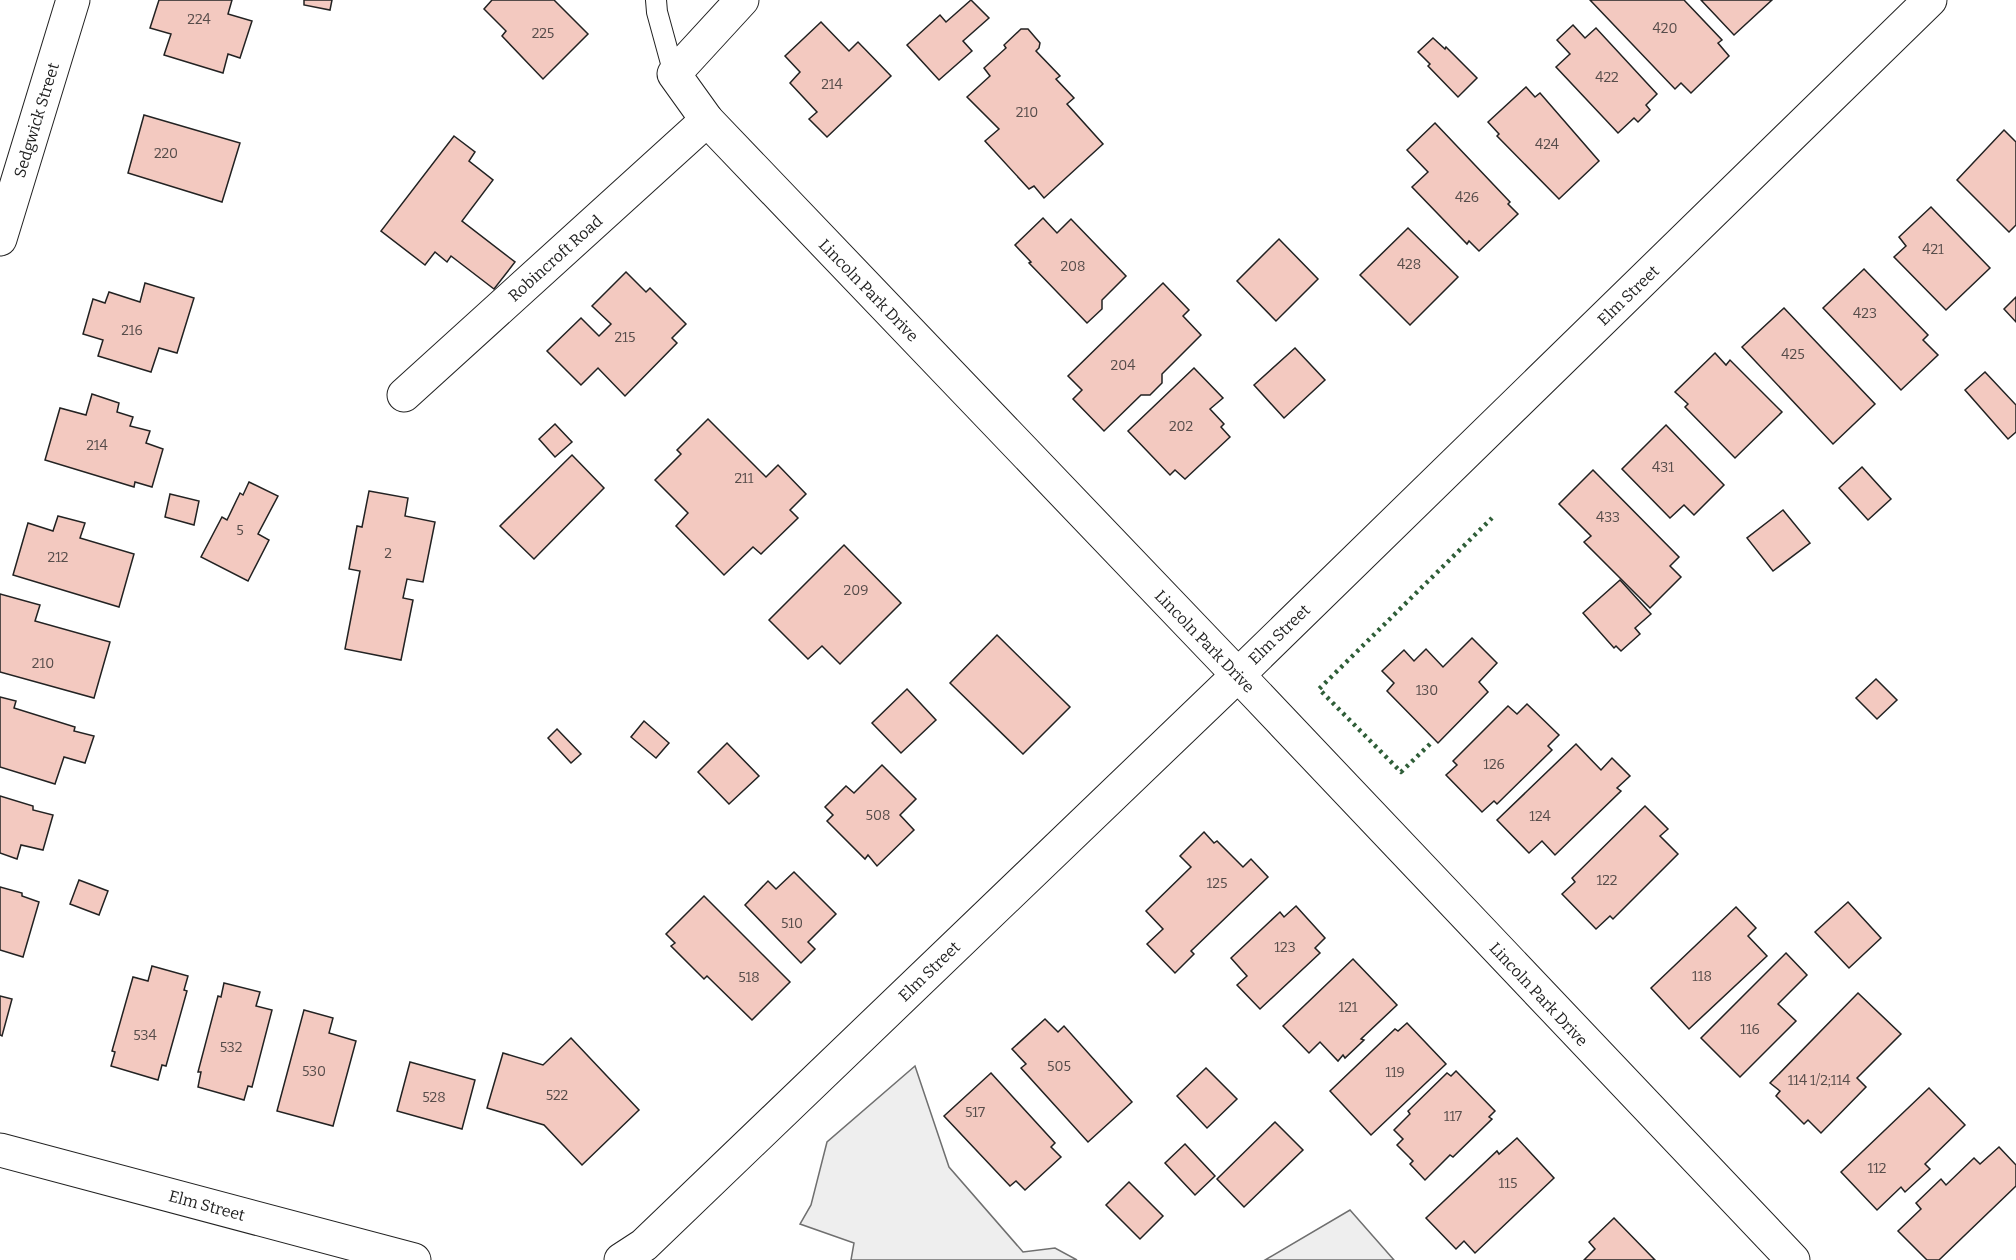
<svg xmlns="http://www.w3.org/2000/svg" width="2016" height="1260" viewBox="0 0 2016 1260" font-family="Bitter,serif">
  <style>
    .green { fill: #eee; stroke: #6f6f6f; stroke-width: 1.5 }
    .building { fill: #f3c9c0; stroke: #222; stroke-width: 1.5 }
    .lines { fill: none; stroke-linecap: round; stroke-linejoin: round }
    .service-casing { stroke: #222; stroke-width: 22 }
    .minor-casing { stroke: #222; stroke-width: 35 }
    .service { stroke: #fff; stroke-width: 20 }
    .minor { stroke: #fff; stroke-width: 33 }
    .hedge { stroke: #2f5e38; stroke-width: 4.5; stroke-dasharray: 3 4.5; stroke-linecap: butt }
    .labels { text-anchor: middle; stroke-width: 4.5; stroke-linejoin: round; paint-order: stroke }
    .number-label { font-size: 14px; fill: #564c4a }
    .street-label { font-size: 16px; fill: #222; stroke: #fff }
  </style>
  <rect width="100%" height="100%" fill="#fff"/>
  <g class="green">
    <path d="M 915,1066 L 949,1167 L 1023,1252 L 1055,1248 L 1077,1260 L 851,1260 L 854,1243 L 800,1224 L 811,1205 L 827,1142 Z"/>
    <path d="M 1350,1210 L 1394,1260 L 1265,1260 Z"/>
  </g>
  <g class="building">
    <path d="M 159,0 L 232,0 L 228,14 L 252,21 L 240,58 L 228,54 L 223,73 L 164,55 L 171,34 L 150,28 Z"/>
    <path d="M 304,0 L 332,0 L 330,10 L 304,5 Z"/>
    <path d="M 492,0 L 554,0 L 588,34 L 543,79 L 502,36 L 506,31 L 484,9 Z"/>
    <path d="M 971,0 L 989,18 L 963,41 L 972,51 L 939,80 L 907,45 L 940,15 L 946,22 Z"/>
    <path d="M 1590,0 L 1684,0 L 1722,40 L 1718,43 L 1729,56 L 1691,93 L 1681,83 L 1675,89 Z"/>
    <path d="M 1701,0 L 1772,0 L 1734,35 Z"/>
    <path d="M 821,22 L 849,51 L 858,42 L 891,76 L 827,137 L 809,119 L 817,112 L 790,83 L 800,72 L 785,56 Z"/>
    <path d="M 1573,25 L 1585,38 L 1596,28 L 1657,94 L 1646,105 L 1650,110 L 1638,122 L 1634,118 L 1618,133 L 1556,67 L 1570,54 L 1557,40 Z"/>
    <path d="M 1021,29 L 1028,29 L 1040,43 L 1039,48 L 1036,51 L 1060,76 L 1056,79 L 1074,98 L 1067,104 L 1103,144 L 1044,198 L 1034,186 L 1029,189 L 985,141 L 999,129 L 967,97 L 990,76 L 984,68 L 1006,48 L 1004,45 Z"/>
    <path d="M 1433,38 L 1445,49 L 1446,47 L 1477,78 L 1458,97 L 1428,66 L 1430,64 L 1418,52 Z"/>
    <path d="M 1526,87 L 1535,97 L 1540,93 L 1599,161 L 1559,199 L 1497,136 L 1499,134 L 1488,122 Z"/>
    <path d="M 144,115 L 240,143 L 222,202 L 128,173 Z"/>
    <path d="M 1435,123 L 1510,202 L 1508,204 L 1518,214 L 1479,251 L 1469,241 L 1467,244 L 1412,187 L 1428,172 L 1407,150 Z"/>
    <path d="M 2004,130 L 2016,142 L 2016,225 L 2009,232 L 1957,180 Z"/>
    <path d="M 454,136 L 475,152 L 469,161 L 493,180 L 462,221 L 515,262 L 494,289 L 451,256 L 447,262 L 435,252 L 425,265 L 381,231 Z"/>
    <path d="M 1931,207 L 1990,268 L 1946,310 L 1894,257 L 1906,246 L 1899,237 Z"/>
    <path d="M 1043,218 L 1057,233 L 1071,219 L 1126,276 L 1102,300 L 1102,309 L 1087,323 L 1029,263 L 1031,262 L 1015,245 Z"/>
    <path d="M 1408,228 L 1458,277 L 1410,325 L 1360,275 Z"/>
    <path d="M 1279,239 L 1318,279 L 1276,321 L 1237,281 Z"/>
    <path d="M 1864,269 L 1928,335 L 1923,340 L 1938,355 L 1901,390 L 1823,308 Z"/>
    <path d="M 626,272 L 646,292 L 650,288 L 686,324 L 672,338 L 677,343 L 625,396 L 598,368 L 581,385 L 547,351 L 581,318 L 599,336 L 611,324 L 592,306 Z"/>
    <path d="M 145,283 L 194,298 L 177,353 L 159,348 L 151,372 L 98,356 L 103,340 L 83,334 L 93,299 L 105,303 L 109,292 L 140,302 Z"/>
    <path d="M 1163,283 L 1189,310 L 1183,316 L 1201,335 L 1162,374 L 1162,383 L 1150,395 L 1141,395 L 1104,431 L 1073,399 L 1082,390 L 1068,376 Z"/>
    <path d="M 2016,297 L 2016,322 L 2004,309 Z"/>
    <path d="M 1784,308 L 1875,404 L 1833,444 L 1742,347 Z"/>
    <path d="M 1295,348 L 1325,380 L 1284,418 L 1254,385 Z"/>
    <path d="M 1715,353 L 1726,365 L 1730,360 L 1782,412 L 1735,458 L 1685,407 L 1688,404 L 1675,392 Z"/>
    <path d="M 1194,368 L 1223,398 L 1210,409 L 1224,424 L 1221,427 L 1230,437 L 1185,479 L 1175,470 L 1170,475 L 1128,431 Z"/>
    <path d="M 1985,372 L 2016,405 L 2016,432 L 2008,439 L 1965,390 Z"/>
    <path d="M 92,394 L 119,403 L 117,412 L 133,417 L 130,426 L 150,431 L 146,443 L 163,449 L 152,487 L 135,482 L 134,487 L 45,460 L 60,408 L 86,415 Z"/>
    <path d="M 708,419 L 766,477 L 778,465 L 806,494 L 790,510 L 798,518 L 761,554 L 753,547 L 724,575 L 676,526 L 688,513 L 655,480 L 681,454 L 677,450 Z"/>
    <path d="M 555,424 L 572,442 L 555,457 L 539,439 Z"/>
    <path d="M 1666,425 L 1724,485 L 1694,515 L 1684,505 L 1670,518 L 1622,469 Z"/>
    <path d="M 572,455 L 604,488 L 534,559 L 500,526 Z"/>
    <path d="M 1862,467 L 1891,499 L 1868,520 L 1839,488 Z"/>
    <path d="M 1593,470 L 1679,557 L 1670,566 L 1681,577 L 1650,608 L 1584,542 L 1591,536 L 1559,504 Z"/>
    <path d="M 249,482 L 278,496 L 258,534 L 269,540 L 248,581 L 201,557 L 222,517 L 227,520 L 240,493 L 243,495 Z"/>
    <path d="M 369,491 L 408,498 L 405,516 L 435,522 L 423,582 L 407,579 L 403,598 L 413,600 L 401,660 L 345,649 L 360,571 L 349,569 L 357,526 L 362,527 Z"/>
    <path d="M 170,494 L 199,501 L 194,525 L 165,517 Z"/>
    <path d="M 1783,510 L 1810,543 L 1773,571 L 1747,538 Z"/>
    <path d="M 58,516 L 85,523 L 80,538 L 134,554 L 119,607 L 13,575 L 28,523 L 53,531 Z"/>
    <path d="M 844,545 L 901,603 L 840,664 L 822,646 L 808,659 L 769,620 Z"/>
    <path d="M 1620,580 L 1651,614 L 1635,628 L 1640,634 L 1621,651 L 1616,646 L 1614,648 L 1583,613 Z"/>
    <path d="M 0,594 L 40,605 L 35,621 L 110,642 L 94,698 L 0,672 Z"/>
    <path d="M 997,635 L 1070,707 L 1023,754 L 950,683 Z"/>
    <path d="M 1472,638 L 1497,663 L 1479,682 L 1488,692 L 1438,743 L 1387,691 L 1394,683 L 1382,671 L 1404,650 L 1414,661 L 1426,649 L 1443,667 Z"/>
    <path d="M 1876,679 L 1897,700 L 1877,719 L 1856,698 Z"/>
    <path d="M 907,689 L 936,720 L 901,753 L 872,723 Z"/>
    <path d="M 0,697 L 16,701 L 14,708 L 75,727 L 74,731 L 94,736 L 85,763 L 64,757 L 55,784 L 0,767 Z"/>
    <path d="M 1527,704 L 1559,735 L 1548,746 L 1552,750 L 1497,804 L 1494,801 L 1482,812 L 1446,775 L 1457,765 L 1453,761 L 1508,706 L 1517,714 Z"/>
    <path d="M 644,721 L 669,743 L 656,758 L 631,737 Z"/>
    <path d="M 557,729 L 581,754 L 571,763 L 548,738 Z"/>
    <path d="M 727,743 L 759,776 L 729,804 L 698,772 Z"/>
    <path d="M 1576,744 L 1601,770 L 1612,758 L 1630,776 L 1617,788 L 1621,791 L 1555,855 L 1542,841 L 1529,853 L 1497,820 Z"/>
    <path d="M 882,765 L 916,799 L 900,815 L 914,830 L 877,866 L 868,855 L 865,859 L 827,821 L 833,815 L 825,807 L 846,786 L 854,793 Z"/>
    <path d="M 0,796 L 33,806 L 33,810 L 53,815 L 43,850 L 21,845 L 17,859 L 0,853 Z"/>
    <path d="M 1645,806 L 1668,829 L 1660,836 L 1678,854 L 1613,919 L 1610,916 L 1596,929 L 1562,894 L 1575,882 L 1572,878 Z"/>
    <path d="M 1204,832 L 1214,843 L 1217,841 L 1243,867 L 1251,859 L 1268,877 L 1191,951 L 1194,954 L 1175,973 L 1147,944 L 1163,929 L 1146,911 L 1191,867 L 1180,856 Z"/>
    <path d="M 794,872 L 836,914 L 808,942 L 815,949 L 801,963 L 745,905 L 768,881 L 776,889 Z"/>
    <path d="M 79,880 L 108,891 L 99,915 L 70,904 Z"/>
    <path d="M 0,887 L 22,893 L 22,896 L 39,902 L 23,957 L 0,950 Z"/>
    <path d="M 704,896 L 790,982 L 752,1020 L 707,976 L 704,979 L 671,946 L 675,943 L 666,934 Z"/>
    <path d="M 1848,902 L 1881,938 L 1849,968 L 1815,932 Z"/>
    <path d="M 1296,906 L 1325,938 L 1315,948 L 1320,953 L 1260,1009 L 1237,985 L 1247,976 L 1231,958 L 1280,912 L 1284,917 Z"/>
    <path d="M 1736,907 L 1756,928 L 1748,936 L 1767,956 L 1689,1029 L 1651,988 Z"/>
    <path d="M 1786,953 L 1807,975 L 1778,1004 L 1796,1021 L 1740,1077 L 1701,1038 Z"/>
    <path d="M 1353,959 L 1397,1005 L 1361,1039 L 1364,1040 L 1345,1058 L 1343,1055 L 1338,1061 L 1320,1042 L 1309,1053 L 1283,1026 Z"/>
    <path d="M 152,966 L 188,976 L 184,990 L 187,991 L 166,1066 L 162,1065 L 158,1080 L 111,1066 L 115,1052 L 112,1051 L 133,977 L 148,981 Z"/>
    <path d="M 224,983 L 260,992 L 256,1006 L 272,1010 L 252,1087 L 248,1086 L 244,1100 L 198,1087 L 201,1072 L 198,1072 L 218,996 L 221,997 Z"/>
    <path d="M 1858,993 L 1901,1034 L 1857,1078 L 1866,1087 L 1821,1133 L 1808,1120 L 1804,1124 L 1776,1096 L 1780,1091 L 1770,1083 Z"/>
    <path d="M 0,996 L 12,999 L 2,1036 L 0,1035 Z"/>
    <path d="M 304,1010 L 333,1018 L 329,1033 L 356,1041 L 333,1126 L 277,1111 Z"/>
    <path d="M 1045,1019 L 1058,1032 L 1064,1026 L 1132,1102 L 1088,1142 L 1021,1068 L 1026,1064 L 1012,1049 Z"/>
    <path d="M 1407,1023 L 1446,1064 L 1371,1135 L 1330,1091 L 1395,1029 L 1398,1031 Z"/>
    <path d="M 571,1038 L 639,1110 L 582,1165 L 544,1125 L 487,1108 L 503,1053 L 543,1065 Z"/>
    <path d="M 410,1062 L 475,1080 L 462,1129 L 397,1111 Z"/>
    <path d="M 1206,1068 L 1237,1099 L 1207,1128 L 1177,1096 Z"/>
    <path d="M 1456,1071 L 1495,1111 L 1489,1117 L 1492,1119 L 1453,1157 L 1450,1155 L 1425,1180 L 1410,1164 L 1413,1161 L 1397,1145 L 1403,1139 L 1394,1130 L 1410,1114 L 1408,1111 L 1447,1073 L 1451,1076 Z"/>
    <path d="M 991,1073 L 1055,1143 L 1051,1147 L 1061,1157 L 1025,1190 L 1016,1181 L 1010,1186 L 944,1116 Z"/>
    <path d="M 1929,1088 L 1965,1125 L 1925,1164 L 1930,1169 L 1905,1192 L 1901,1187 L 1877,1210 L 1841,1172 Z"/>
    <path d="M 1275,1122 L 1303,1150 L 1244,1207 L 1217,1179 Z"/>
    <path d="M 1517,1138 L 1554,1178 L 1475,1253 L 1464,1241 L 1456,1249 L 1426,1218 L 1497,1151 L 1499,1154 Z"/>
    <path d="M 1185,1144 L 1215,1176 L 1195,1195 L 1165,1163 Z"/>
    <path d="M 1999,1147 L 2016,1165 L 2016,1186 L 1939,1260 L 1927,1260 L 1898,1231 L 1921,1209 L 1916,1203 L 1941,1179 L 1946,1185 L 1974,1158 L 1980,1164 Z"/>
    <path d="M 1129,1182 L 1163,1216 L 1140,1239 L 1106,1205 Z"/>
    <path d="M 1614,1218 L 1655,1260 L 1584,1260 L 1595,1249 L 1589,1242 Z"/>
  </g>
  <g class="lines">
    <defs>
      <path id="service" d="M 656,0 L 657,12 L 674,74"/>
      <g id="minor">
        <path d="M 742,0 L 674,74 L 707,120 L 1238,675 L 1793,1260"/>
        <path d="M 0,239 L 73,0"/>
        <path d="M 404,395 L 707,120"/>
        <path d="M 0,1150 L 414,1260"/>
        <path d="M 621,1260 L 644,1245 L 1238,675 L 1930,0"/>
      </g>
    </defs>
    <use href="#service" class="service-casing"/>
    <use href="#minor" class="minor-casing"/>
    <use href="#service" class="service"/>
    <use href="#minor" class="minor"/>
    <path class="hedge" d="M 1430,744 L 1401,772 L 1319,689 L 1492,518"/>
  </g>
  <g class="labels">
    <g class="number-label">
      <text x="199" y="24">224</text>
      <text x="1665" y="33">420</text>
      <text x="543" y="38">225</text>
      <text x="1607" y="82">422</text>
      <text x="832" y="89">214</text>
      <text x="1027" y="117">210</text>
      <text x="1547" y="149">424</text>
      <text x="166" y="158">220</text>
      <text x="1467" y="202">426</text>
      <text x="1933" y="254">421</text>
      <text x="1409" y="269">428</text>
      <text x="1073" y="271">208</text>
      <text x="1865" y="318">423</text>
      <text x="132" y="335">216</text>
      <text x="625" y="342">215</text>
      <text x="1793" y="359">425</text>
      <text x="1123" y="370">204</text>
      <text x="1181" y="431">202</text>
      <text x="97" y="450">214</text>
      <text x="1663" y="472">431</text>
      <text x="744" y="483">211</text>
      <text x="1608" y="522">433</text>
      <text x="240" y="535">5</text>
      <text x="388" y="558">2</text>
      <text x="58" y="562">212</text>
      <text x="856" y="595">209</text>
      <text x="43" y="668">210</text>
      <text x="1427" y="695">130</text>
      <text x="1494" y="769">126</text>
      <text x="878" y="820">508</text>
      <text x="1540" y="821">124</text>
      <text x="1607" y="885">122</text>
      <text x="1217" y="888">125</text>
      <text x="792" y="928">510</text>
      <text x="1285" y="952">123</text>
      <text x="1702" y="981">118</text>
      <text x="749" y="982">518</text>
      <text x="1348" y="1012">121</text>
      <text x="1750" y="1034">116</text>
      <text x="145" y="1040">534</text>
      <text x="231" y="1052">532</text>
      <text x="1059" y="1071">505</text>
      <text x="314" y="1076">530</text>
      <text x="1395" y="1077">119</text>
      <text x="1819" y="1085">114 1/2;114</text>
      <text x="557" y="1100">522</text>
      <text x="434" y="1102">528</text>
      <text x="975" y="1117">517</text>
      <text x="1453" y="1121">117</text>
      <text x="1877" y="1173">112</text>
      <text x="1508" y="1188">115</text>
    </g>
    <g class="street-label">
      <text transform="translate(36 120) rotate(-73)" y="6">Sedgwick Street</text>
      <text transform="translate(555 258) rotate(-42)" y="6">Robincroft Road</text>
      <text transform="translate(869 290) rotate(46)" y="6">Lincoln Park Drive</text>
      <text transform="translate(1628 295) rotate(-44)" y="6">Elm Street</text>
      <text transform="translate(1279 634) rotate(-44)" y="6">Elm Street</text>
      <text transform="translate(1205 641) rotate(46)" y="6">Lincoln Park Drive</text>
      <text transform="translate(929 971) rotate(-44)" y="6">Elm Street</text>
      <text transform="translate(1539 994) rotate(47)" y="6">Lincoln Park Drive</text>
      <text transform="translate(207 1205) rotate(15)" y="6">Elm Street</text>
    </g>
  </g>
</svg>
